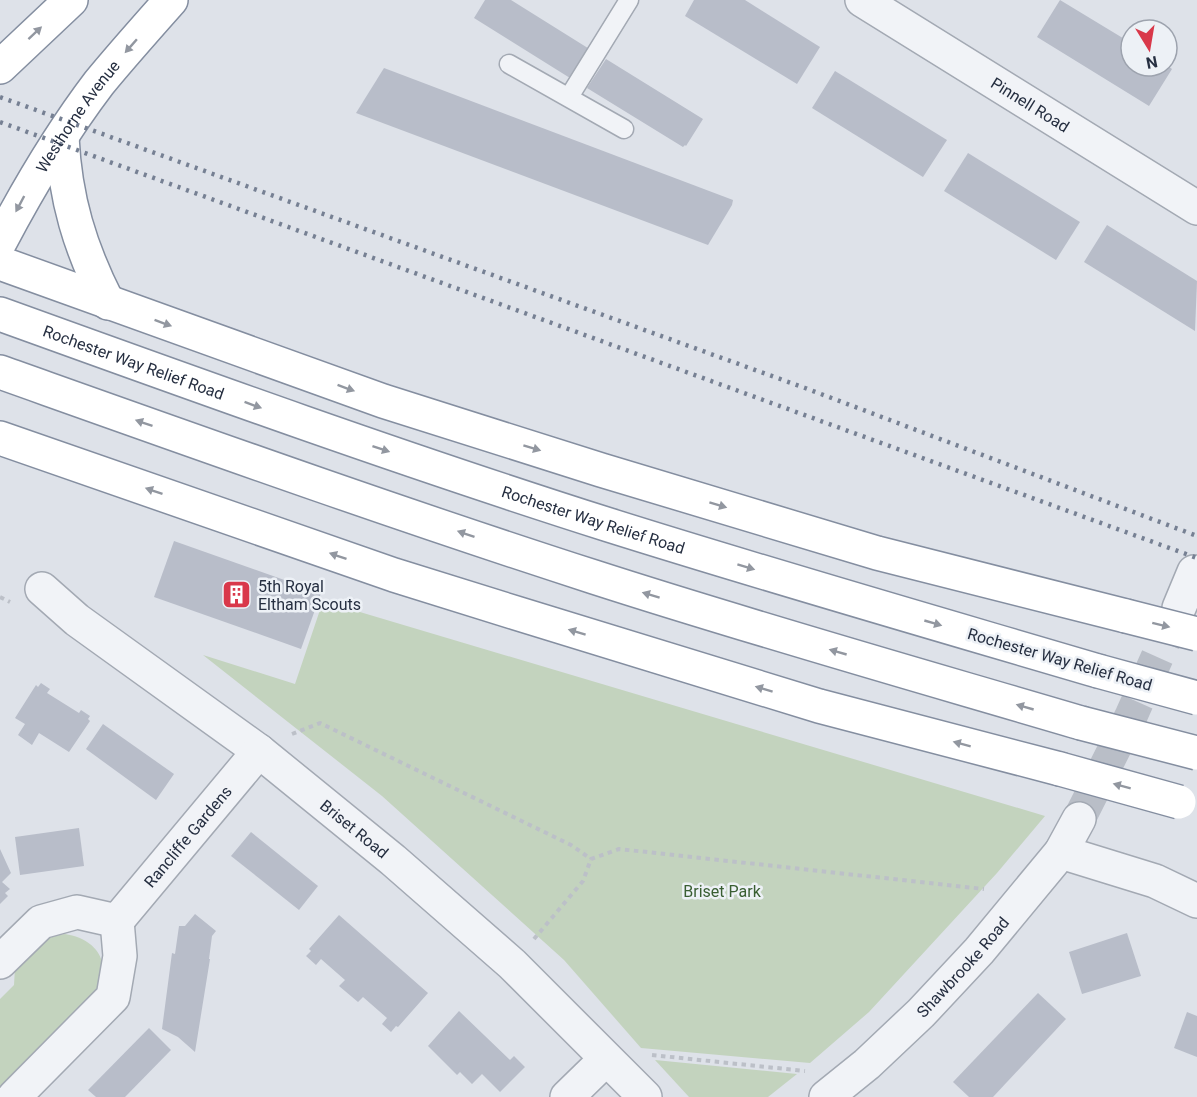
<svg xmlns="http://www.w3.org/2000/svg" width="1197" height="1097" viewBox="0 0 1197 1097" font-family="Roboto,sans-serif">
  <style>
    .green { fill: #c3d3be }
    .building { fill: #b8bdc9 }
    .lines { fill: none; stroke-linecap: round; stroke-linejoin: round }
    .street-tunnel { stroke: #b9bec7; stroke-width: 33; stroke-dasharray: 33 16; stroke-linecap: butt }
    .lane-casing { stroke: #a3a9b3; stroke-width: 21 }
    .street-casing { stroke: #a3a9b3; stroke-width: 36 }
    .highway-casing { stroke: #848ea0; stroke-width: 36 }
    .path { stroke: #bcc0c8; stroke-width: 4; stroke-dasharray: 4.5 4.5; stroke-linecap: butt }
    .lane { stroke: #f1f3f7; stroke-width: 18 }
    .street { stroke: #f1f3f7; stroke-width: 33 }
    .highway { stroke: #fff; stroke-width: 33 }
    .rail { stroke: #768093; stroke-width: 4.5; stroke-dasharray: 3 6; stroke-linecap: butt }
    .highway-bridge-casing { stroke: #848ea0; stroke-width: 36; stroke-linecap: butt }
    .highway-bridge { stroke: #fff; stroke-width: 33 }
    .oneway { fill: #9297a0 }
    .labels { text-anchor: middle; stroke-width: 5; stroke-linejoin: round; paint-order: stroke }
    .street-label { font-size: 16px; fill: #262f41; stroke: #edf1f6 }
    .poi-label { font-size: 16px; fill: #262f41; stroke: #edf1f6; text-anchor: start }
    .park-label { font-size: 16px; fill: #395e32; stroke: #edf1f6 }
  </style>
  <rect width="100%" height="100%" fill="#dee2e9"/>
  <g class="green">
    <path d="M 323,601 L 1045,816 L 997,873 L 869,1012 L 810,1063 L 641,1048 L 564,960 L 382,796 L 203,655 L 295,684 Z"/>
    <path d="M 65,934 C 85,937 104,949 103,972 C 103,978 100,985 99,991 L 0,1092 L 0,999 L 14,985 L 15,967 C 32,950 41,937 65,934 Z"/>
    <path d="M 655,1060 L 797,1074 L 768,1097 L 689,1097 Z"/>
  </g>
  <g class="building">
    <path d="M 485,0 L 511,0 L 591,50 L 575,75 L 573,73 L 570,78 L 474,18 Z"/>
    <path d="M 694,0 L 745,0 L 820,47 L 797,84 L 685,16 Z"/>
    <path d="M 1060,0 L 1131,43 L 1131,66 L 1168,66 L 1172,69 L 1149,106 L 1037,37 Z"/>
    <path d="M 606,59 L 703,119 L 686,146 L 685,145 L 683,147 L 587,88 Z"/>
    <path d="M 384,68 L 733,200 L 732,205 L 708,245 L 356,113 Z"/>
    <path d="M 835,71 L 947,140 L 923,177 L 812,108 Z"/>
    <path d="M 968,153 L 1080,222 L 1056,260 L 944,191 Z"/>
    <path d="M 1107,225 L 1197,281 L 1195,331 L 1084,262 Z"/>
    <path d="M 174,541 L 321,593 L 301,649 L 154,597 Z"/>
    <path d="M 41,683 L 50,689 L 47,693 L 79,713 L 81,710 L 90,716 L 88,719 L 90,721 L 69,752 L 39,733 L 32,745 L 18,735 L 25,724 L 15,718 L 36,685 L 38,687 Z"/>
    <path d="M 103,724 L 174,774 L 156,800 L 86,749 Z"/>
    <path d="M 79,828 L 84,866 L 20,875 L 15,837 Z"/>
    <path d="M 251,832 L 318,886 L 299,910 L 231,856 Z"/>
    <path d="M 0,849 L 11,873 L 2,882 L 10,889 L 5,893 L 8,896 L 0,904 Z"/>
    <path d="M 195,914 L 216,931 L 212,936 L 209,959 L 210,959 L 195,1052 L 178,1037 L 162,1029 L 172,953 L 175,954 L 179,926 L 185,926 Z"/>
    <path d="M 339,915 L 428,993 L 398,1027 L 396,1026 L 391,1032 L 382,1024 L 387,1018 L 363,997 L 358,1002 L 339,986 L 345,980 L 321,959 L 316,965 L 306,956 L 311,951 L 309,949 Z"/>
    <path d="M 1127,933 L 1141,976 L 1082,994 L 1069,952 Z"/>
    <path d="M 1038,993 L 1066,1019 L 993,1097 L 969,1097 L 953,1082 Z"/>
    <path d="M 459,1011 L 510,1060 L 514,1056 L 525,1067 L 500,1092 L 482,1074 L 472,1084 L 460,1072 L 457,1075 L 428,1046 Z"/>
    <path d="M 1187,1012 L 1197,1016 L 1197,1057 L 1174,1048 Z"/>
    <path d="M 149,1028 L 171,1050 L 125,1097 L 96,1097 L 88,1090 Z"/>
  </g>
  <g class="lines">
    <path class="street-tunnel" d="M 1079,819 L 1131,716 L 1179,608"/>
    <defs>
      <g id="lane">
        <path d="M 509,64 L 624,129"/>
        <path d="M 569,97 L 629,0"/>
      </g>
      <g id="street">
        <path id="s1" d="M 862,0 L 1197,208"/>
        <path id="s2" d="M 42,589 L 77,620 L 259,751 L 393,860 L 512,964 L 645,1097"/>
        <path d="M 1179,608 L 1194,572"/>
        <path d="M 1061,852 L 1155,881 L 1197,901"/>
        <path id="s3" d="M 0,962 L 41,922 L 77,912 L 117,921 L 259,751"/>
        <path d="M 14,1097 L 113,997 L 120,956 L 117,921"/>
        <path d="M 567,1097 L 606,1059"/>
        <path id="s4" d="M 826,1097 L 867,1064 L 921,1013 L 979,951 L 1061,852 L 1079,819"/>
      </g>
      <g id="highway">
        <path d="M 0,67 L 71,0"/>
        <path d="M 62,137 C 65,199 80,248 108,303"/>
        <path id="s5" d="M 0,242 C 29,187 61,133 99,83 C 122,55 147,27 171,0"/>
        <path d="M 0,263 L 383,401 L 601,470 L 877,553 L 1126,616"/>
        <path id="s6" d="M 0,314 C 202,387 404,460 609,525 C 771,576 935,623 1098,671"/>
        <path d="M 0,372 C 197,442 395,513 594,577 C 755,629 918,675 1081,723"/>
        <path d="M 0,438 L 394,575 L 516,613 L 819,706 L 1060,769"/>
      </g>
    </defs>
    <use href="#lane" class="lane-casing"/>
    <use href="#street" class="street-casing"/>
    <use href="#highway" class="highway-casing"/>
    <g class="path">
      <path d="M 0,597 L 10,602"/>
      <path d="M 292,734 L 320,723 L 571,845 L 591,859"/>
      <path d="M 534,939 L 583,881 L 591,859 L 619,849 L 984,889"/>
      <path d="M 652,1055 L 805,1071"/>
    </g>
    <use href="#lane" class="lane"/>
    <use href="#street" class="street"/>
    <use href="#highway" class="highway"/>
    <g class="rail">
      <path d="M 0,97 L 805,388 L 1197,536"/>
      <path d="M 0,122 L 1197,558"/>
    </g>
    <defs>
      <g id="highway-bridge">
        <path d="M 1126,616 L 1197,634"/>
        <path d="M 1098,671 L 1197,698"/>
        <path d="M 1081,723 L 1197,753"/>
        <path d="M 1060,769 L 1179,802"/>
      </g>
    </defs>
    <use href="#highway-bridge" class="highway-bridge-casing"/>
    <use href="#highway-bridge" class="highway-bridge"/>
  </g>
  <defs><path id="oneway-solid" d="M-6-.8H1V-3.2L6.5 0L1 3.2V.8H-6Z" transform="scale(1.5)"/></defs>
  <g class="oneway">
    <use href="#oneway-solid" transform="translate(35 33) rotate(-43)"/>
    <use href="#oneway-solid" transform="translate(131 46) rotate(131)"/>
    <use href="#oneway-solid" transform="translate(20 204) rotate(118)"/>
    <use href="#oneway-solid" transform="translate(163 323) rotate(20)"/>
    <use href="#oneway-solid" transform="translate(346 388) rotate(20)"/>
    <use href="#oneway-solid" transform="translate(253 405) rotate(20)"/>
    <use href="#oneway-solid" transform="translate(144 423) rotate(-161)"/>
    <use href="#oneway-solid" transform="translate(532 448) rotate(17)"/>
    <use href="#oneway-solid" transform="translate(381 449) rotate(18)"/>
    <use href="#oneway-solid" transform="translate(154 491) rotate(-161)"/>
    <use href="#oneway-solid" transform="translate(718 505) rotate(17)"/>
    <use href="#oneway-solid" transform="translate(466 534) rotate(-161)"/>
    <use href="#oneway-solid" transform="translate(338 556) rotate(-161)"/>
    <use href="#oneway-solid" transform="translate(746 567) rotate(17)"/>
    <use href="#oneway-solid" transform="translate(651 595) rotate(-163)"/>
    <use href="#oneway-solid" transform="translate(933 623) rotate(16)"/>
    <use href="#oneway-solid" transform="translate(1161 625) rotate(14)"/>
    <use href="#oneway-solid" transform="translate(577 632) rotate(-163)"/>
    <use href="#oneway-solid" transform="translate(838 652) rotate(-164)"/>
    <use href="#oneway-solid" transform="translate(764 689) rotate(-163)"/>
    <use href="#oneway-solid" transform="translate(1025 707) rotate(-164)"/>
    <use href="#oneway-solid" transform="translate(962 744) rotate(-165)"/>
    <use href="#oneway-solid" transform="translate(1122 786) rotate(-165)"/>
  </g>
  <defs>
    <symbol id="building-square" viewBox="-11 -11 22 22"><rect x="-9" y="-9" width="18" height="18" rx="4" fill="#d9384a" stroke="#edf1f6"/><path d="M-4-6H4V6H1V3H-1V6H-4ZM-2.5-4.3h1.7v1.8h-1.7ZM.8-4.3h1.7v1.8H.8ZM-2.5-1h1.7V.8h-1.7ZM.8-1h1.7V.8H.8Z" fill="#fff"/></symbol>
  </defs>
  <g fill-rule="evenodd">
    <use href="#building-square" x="220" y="578" width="33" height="33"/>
  </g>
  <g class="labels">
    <g class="street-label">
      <text dy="6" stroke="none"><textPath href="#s1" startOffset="198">Pinnell Road</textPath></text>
      <text dy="6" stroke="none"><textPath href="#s5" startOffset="148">Westhorne Avenue</textPath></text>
      <text dy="6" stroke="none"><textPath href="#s6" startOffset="142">Rochester Way Relief Road</textPath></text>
      <text dy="6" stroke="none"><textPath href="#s6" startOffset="628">Rochester Way Relief Road</textPath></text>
      <text transform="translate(1060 659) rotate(16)" y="6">Rochester Way Relief Road</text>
      <text dy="6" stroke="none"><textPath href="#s2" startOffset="394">Briset Road</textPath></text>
      <text dy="6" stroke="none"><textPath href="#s3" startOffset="246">Rancliffe Gardens</textPath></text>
      <text dy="6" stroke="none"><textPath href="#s4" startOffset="189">Shawbrooke Road</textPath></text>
    </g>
    <g class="poi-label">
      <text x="258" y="592">5th Royal<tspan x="258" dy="18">Eltham Scouts</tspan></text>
    </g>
    <g class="park-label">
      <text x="722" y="897">Briset Park</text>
    </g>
  </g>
  <g transform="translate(1149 48) rotate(169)"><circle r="28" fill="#edf1f6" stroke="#9da3ae" stroke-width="1.5"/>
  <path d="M0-4.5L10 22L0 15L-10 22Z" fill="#d9384a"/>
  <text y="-9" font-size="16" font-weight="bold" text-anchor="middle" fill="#262f41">N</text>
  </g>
</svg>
